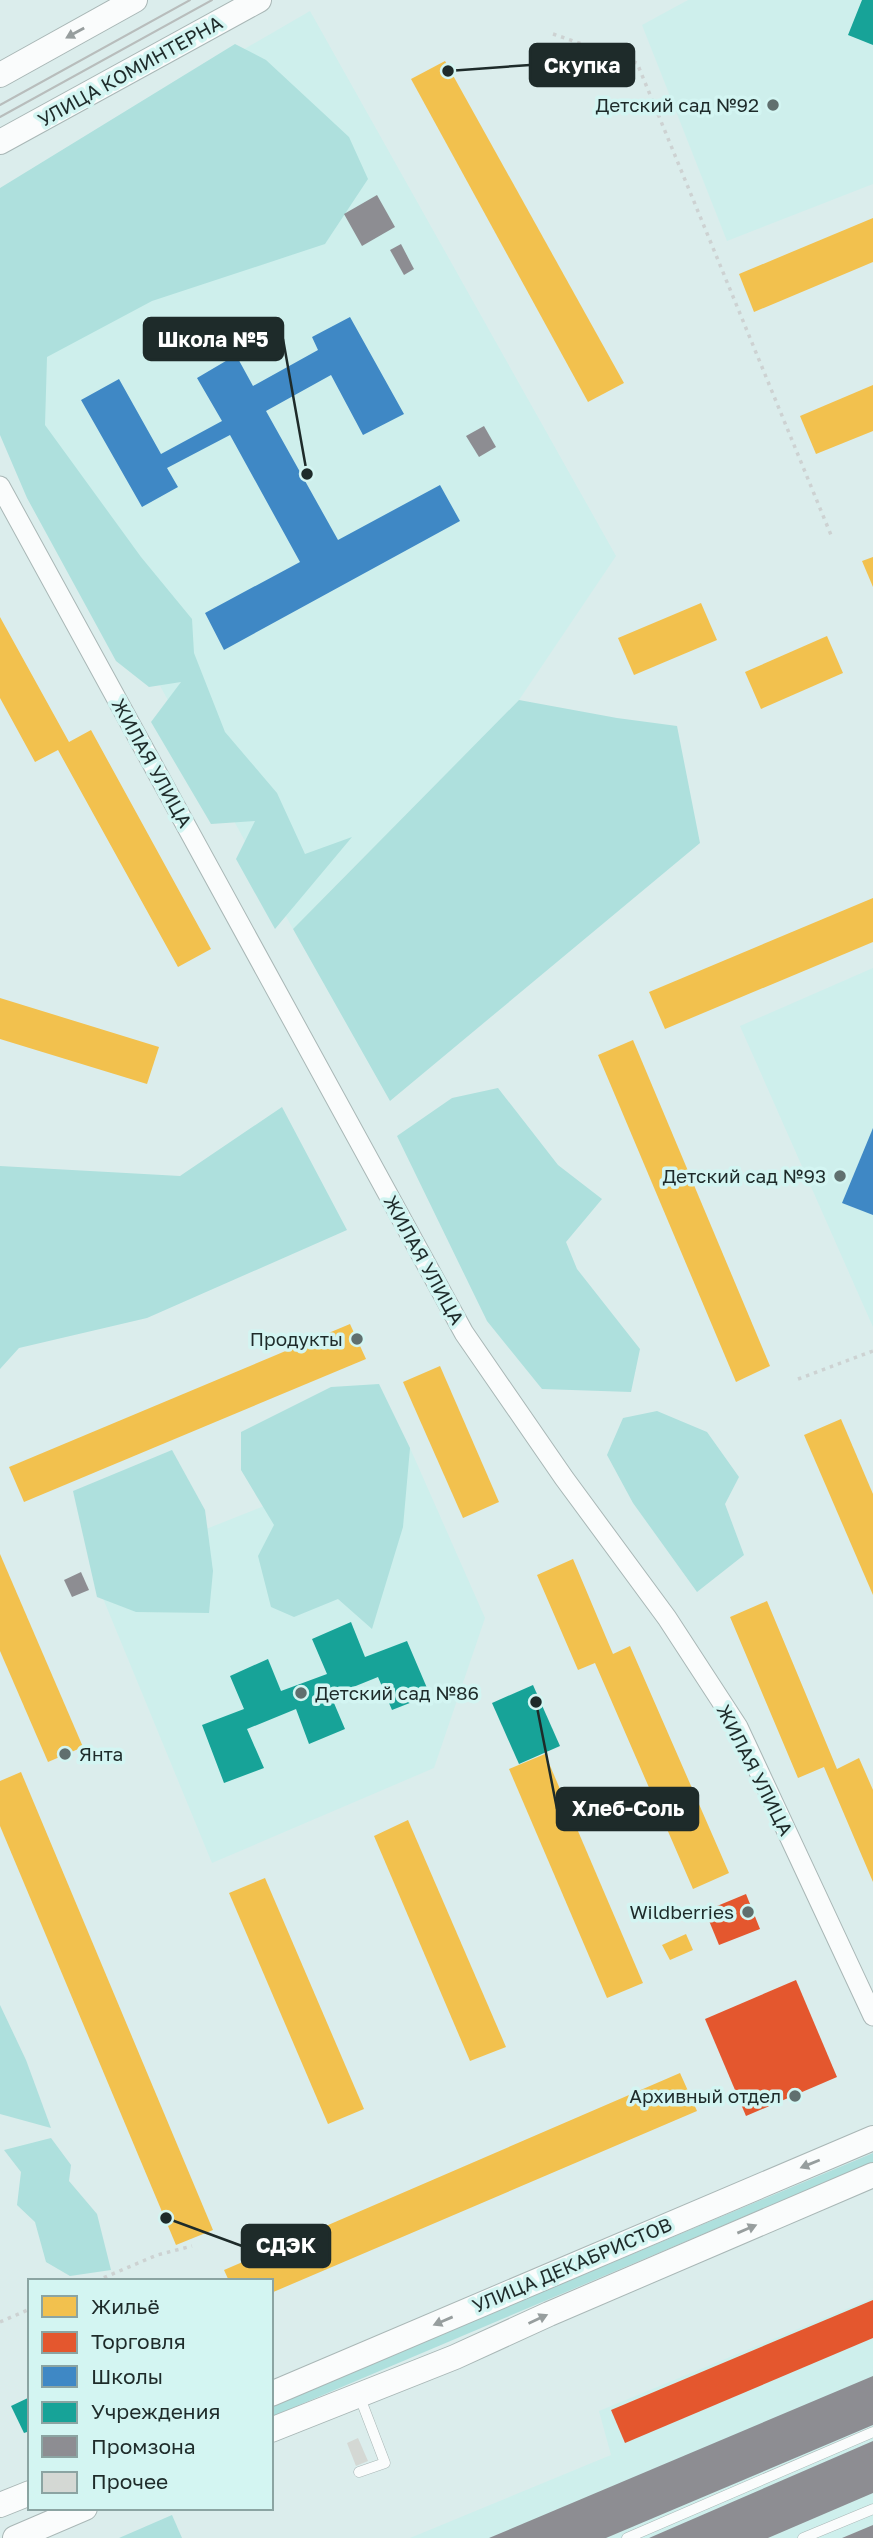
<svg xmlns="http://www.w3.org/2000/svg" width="873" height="2538" viewBox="0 0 873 2538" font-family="'Golos Text',sans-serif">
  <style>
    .built { fill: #ceefec }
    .green { fill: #aee0dd }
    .homes { fill: #f2c14e }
    .shops { fill: #e4572e }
    .schools { fill: #3f88c5 }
    .public { fill: #17a398 }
    .industry { fill: #8d8d92 }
    .building { fill: #d4d8d4 }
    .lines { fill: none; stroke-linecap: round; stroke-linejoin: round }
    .service-casing { stroke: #a9b7b6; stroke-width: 11 }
    .minor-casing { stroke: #a9b7b6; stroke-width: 21 }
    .tertiary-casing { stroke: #a9b7b6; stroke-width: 26 }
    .path { stroke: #cdd2d2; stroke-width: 3.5; stroke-dasharray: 3.5 5; stroke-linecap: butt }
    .service { stroke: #fafcfc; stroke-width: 10 }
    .minor { stroke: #fafcfc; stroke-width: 19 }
    .tertiary { stroke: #fafcfc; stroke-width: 24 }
    .tram { stroke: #b8bdbc; stroke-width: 2 }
    .oneway { fill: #979e9e }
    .poi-dot { fill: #606f6e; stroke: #d3f5f2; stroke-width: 2.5 }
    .labels { text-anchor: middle; stroke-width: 7; stroke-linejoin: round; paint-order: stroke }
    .street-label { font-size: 19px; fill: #1e2b2a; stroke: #d3f5f2 }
    .poi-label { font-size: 19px; fill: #1e2b2a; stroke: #d3f5f2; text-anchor: end }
    .leader { fill: none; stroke: #1e2b2a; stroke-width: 2.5 }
    .callout-dot { fill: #1e2b2a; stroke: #d3f5f2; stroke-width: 2.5 }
    .callout { fill: #1e2b2a; stroke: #1e2b2a; stroke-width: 2.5 }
    .callout-label { font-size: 21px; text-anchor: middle; font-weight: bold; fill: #fff }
  </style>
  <rect width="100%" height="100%" fill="#dbedec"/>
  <g class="built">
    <path d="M 688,0 L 873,0 L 873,184 L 727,241 L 642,25 Z"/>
    <path d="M 310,11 L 616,556 L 519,700 L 293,929 L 0,393 L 0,191 Z"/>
    <path d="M 873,968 L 873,1327 L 740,1026 Z"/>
    <path d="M 410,1448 L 485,1618 L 434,1768 L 212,1863 L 93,1574 Z"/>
    <path d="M 873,2298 L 873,2538 L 410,2538 L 611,2455 L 599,2411 Z"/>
  </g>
  <g class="green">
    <path d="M 235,44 L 266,60 L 349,137 L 368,179 L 325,244 L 152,301 L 47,357 L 45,425 L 141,557 L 192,619 L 194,653 L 225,732 L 277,793 L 305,854 L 352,837 L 275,929 L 236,859 L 255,821 L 211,824 L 151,722 L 181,682 L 149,687 L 116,661 L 27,498 L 0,435 L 0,188 Z"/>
    <path d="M 519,700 L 617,718 L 677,726 L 700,843 L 390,1101 L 293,929 Z"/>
    <path d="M 498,1088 L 558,1165 L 602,1199 L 566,1242 L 577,1269 L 640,1349 L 631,1392 L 542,1389 L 487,1321 L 397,1136 L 452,1098 Z"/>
    <path d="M 282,1107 L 347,1230 L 147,1318 L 19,1348 L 0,1369 L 0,1166 L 180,1176 Z"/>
    <path d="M 379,1384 L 410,1448 L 403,1527 L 372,1629 L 338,1599 L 294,1617 L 271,1607 L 258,1556 L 274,1525 L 241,1470 L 241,1432 L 331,1387 Z"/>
    <path d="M 657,1411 L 707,1432 L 739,1477 L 725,1504 L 744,1555 L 697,1592 L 633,1503 L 607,1455 L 623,1418 Z"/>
    <path d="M 172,1450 L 205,1510 L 213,1571 L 209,1613 L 136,1612 L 97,1597 L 73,1491 Z"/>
    <path d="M 0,2005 L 26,2060 L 51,2128 L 0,2114 Z"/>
    <path d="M 51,2138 L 71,2165 L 69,2181 L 97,2214 L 111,2270 L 70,2276 L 46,2262 L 35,2222 L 17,2205 L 21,2172 L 4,2150 Z"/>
    <path d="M 873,2153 L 873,2162 L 271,2417 L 271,2406 Z"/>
    <path d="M 172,2515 L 182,2538 L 119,2538 Z"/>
  </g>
  <g class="homes">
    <path d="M 445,61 L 624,383 L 588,402 L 411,79 Z"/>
    <path d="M 873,218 L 873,262 L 754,312 L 739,274 Z"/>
    <path d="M 873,385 L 873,431 L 816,454 L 800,416 Z"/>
    <path d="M 873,557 L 873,587 L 862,561 Z"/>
    <path d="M 701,603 L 717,640 L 634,675 L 618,638 Z"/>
    <path d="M 0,617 L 69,742 L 91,730 L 211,949 L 178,967 L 58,750 L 35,762 L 0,698 Z"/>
    <path d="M 827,636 L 843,673 L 761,709 L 745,672 Z"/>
    <path d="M 873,898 L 873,942 L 665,1029 L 649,992 Z"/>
    <path d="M 0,998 L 159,1047 L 147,1084 L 0,1039 Z"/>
    <path d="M 633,1040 L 770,1366 L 736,1382 L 598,1055 Z"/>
    <path d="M 350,1324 L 366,1359 L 24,1502 L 9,1467 Z"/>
    <path d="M 440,1366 L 499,1502 L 463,1518 L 403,1382 Z"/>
    <path d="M 841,1419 L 873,1494 L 873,1595 L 804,1435 Z"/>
    <path d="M 0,1554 L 83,1747 L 48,1762 L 0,1651 Z"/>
    <path d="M 573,1559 L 613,1654 L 630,1646 L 729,1873 L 693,1889 L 595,1663 L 578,1670 L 537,1575 Z"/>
    <path d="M 767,1601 L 837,1769 L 859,1758 L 873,1790 L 873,1882 L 824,1767 L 798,1778 L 730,1617 Z"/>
    <path d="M 545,1754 L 643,1983 L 607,1998 L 509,1769 Z"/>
    <path d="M 21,1772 L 213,2230 L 176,2245 L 0,1826 L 0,1781 Z"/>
    <path d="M 408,1820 L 506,2047 L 470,2061 L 374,1836 Z"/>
    <path d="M 265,1878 L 364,2109 L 328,2124 L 229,1893 Z"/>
    <path d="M 686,1934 L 693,1950 L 670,1960 L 662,1945 Z"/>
    <path d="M 680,2073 L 697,2111 L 271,2293 L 271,2281 L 229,2281 L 224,2270 Z"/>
  </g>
  <g class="shops">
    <path d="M 746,1894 L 760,1929 L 719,1945 L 705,1911 Z"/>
    <path d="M 796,1980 L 837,2077 L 746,2116 L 705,2019 Z"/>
    <path d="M 873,2300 L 873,2338 L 625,2443 L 611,2410 Z"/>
  </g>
  <g class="schools">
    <path d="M 350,317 L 404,414 L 363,435 L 331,375 L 266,411 L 338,540 L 440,485 L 460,521 L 224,650 L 205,613 L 300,562 L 230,435 L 167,468 L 178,487 L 142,507 L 81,400 L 119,379 L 161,454 L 222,421 L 197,378 L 236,355 L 253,386 L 318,350 L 312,337 Z"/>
    <path d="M 873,1128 L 873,1215 L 842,1203 Z"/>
  </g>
  <g class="public">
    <path d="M 862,0 L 873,0 L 873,45 L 848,35 Z"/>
    <path d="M 351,1622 L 365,1657 L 407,1641 L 430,1695 L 392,1710 L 378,1677 L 331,1696 L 345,1729 L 309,1744 L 296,1709 L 247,1729 L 264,1768 L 224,1783 L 202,1725 L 244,1709 L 230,1676 L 268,1659 L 281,1691 L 327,1674 L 312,1639 Z"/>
    <path d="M 533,1685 L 560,1746 L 519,1764 L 492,1703 Z"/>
    <path d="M 30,2397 L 30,2431 L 24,2433 L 11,2406 Z"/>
  </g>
  <g class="industry">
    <path d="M 377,195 L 395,227 L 362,246 L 344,214 Z"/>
    <path d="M 401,244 L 414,269 L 404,275 L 390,250 Z"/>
    <path d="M 484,426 L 496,447 L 479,457 L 466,436 Z"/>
    <path d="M 81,1572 L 89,1590 L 72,1597 L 64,1580 Z"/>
    <path d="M 873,2376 L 873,2425 L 606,2538 L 489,2538 Z"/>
    <path d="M 873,2441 L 873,2493 L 768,2538 L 649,2538 Z"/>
    <path d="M 873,2525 L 873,2538 L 842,2538 Z"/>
  </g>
  <path class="building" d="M 358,2438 L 368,2461 L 356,2466 L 347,2443 Z"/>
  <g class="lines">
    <defs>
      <g id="service">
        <path d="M 359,2472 L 385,2463 L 359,2395"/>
        <path d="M 627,2538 L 873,2432"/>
        <path d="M 803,2538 L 873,2509"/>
      </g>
      <path id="minor" d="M 0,486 L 464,1333 L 564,1478 L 667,1618 L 738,1727 L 873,2016"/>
      <g id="tertiary">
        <path d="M 0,75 L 135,0"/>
        <path d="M 0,142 L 259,0"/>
        <path d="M 271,2394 L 873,2138"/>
        <path d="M 271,2430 L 455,2357 L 549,2314 L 873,2175"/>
        <path d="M 0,2505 L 30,2493"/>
        <path d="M 15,2538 L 85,2508"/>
      </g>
    </defs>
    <use href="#service" class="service-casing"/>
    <use href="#minor" class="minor-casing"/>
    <use href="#tertiary" class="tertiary-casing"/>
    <g class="path">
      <path d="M 553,34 L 637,63 L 831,535"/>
      <path d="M 798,1379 L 873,1351"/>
      <path d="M 96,2281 L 157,2255 L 192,2246"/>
      <path d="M 0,2322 L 30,2309"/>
    </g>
    <use href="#service" class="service"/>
    <use href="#minor" class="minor"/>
    <use href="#tertiary" class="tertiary"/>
    <g class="tram">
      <path d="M 0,105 L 190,0"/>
      <path d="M 0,117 L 212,0"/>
    </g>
  </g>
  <defs><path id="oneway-solid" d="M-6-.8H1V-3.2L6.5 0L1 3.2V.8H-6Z" transform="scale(1.75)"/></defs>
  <g class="oneway">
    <use href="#oneway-solid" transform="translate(75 33) rotate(151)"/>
    <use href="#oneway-solid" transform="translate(810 2164) rotate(158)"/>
    <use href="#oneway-solid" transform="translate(747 2229) rotate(-23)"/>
    <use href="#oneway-solid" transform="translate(538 2319) rotate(-25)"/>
    <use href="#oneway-solid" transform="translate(443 2321) rotate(157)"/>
  </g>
  <g class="poi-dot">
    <circle cx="773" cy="105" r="7"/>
    <circle cx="840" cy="1176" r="7"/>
    <circle cx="357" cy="1339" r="7"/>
    <circle cx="301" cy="1693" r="7"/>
    <circle cx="65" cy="1754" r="7"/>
    <circle cx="748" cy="1912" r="7"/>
    <circle cx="795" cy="2096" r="7"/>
  </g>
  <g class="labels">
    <g class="street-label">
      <text transform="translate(130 71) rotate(-29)" y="7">УЛИЦА КОМИНТЕРНА</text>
      <text transform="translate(152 763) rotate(61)" y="7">ЖИЛАЯ УЛИЦА</text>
      <text transform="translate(424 1260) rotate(61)" y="7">ЖИЛАЯ УЛИЦА</text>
      <text transform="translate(755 1770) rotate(63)" y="7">ЖИЛАЯ УЛИЦА</text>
      <text transform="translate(572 2265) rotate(-23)" y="7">УЛИЦА ДЕКАБРИСТОВ</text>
    </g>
    <g class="poi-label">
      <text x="759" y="112">Детский сад №92</text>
      <text x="826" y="1183">Детский сад №93</text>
      <text x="343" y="1346">Продукты</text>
      <text x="315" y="1700" text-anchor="start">Детский сад №86</text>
      <text x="79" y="1761" text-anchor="start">Янта</text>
      <text x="734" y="1919">Wildberries</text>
      <text x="781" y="2103">Архивный отдел</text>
    </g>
  </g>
  <path class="leader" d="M448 71L530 65M307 474L283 339M536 1702L557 1809M166 2218L242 2246"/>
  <g class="callout-dot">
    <circle cx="448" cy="71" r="7"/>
    <circle cx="307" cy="474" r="7"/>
    <circle cx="536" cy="1702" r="7"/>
    <circle cx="166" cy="2218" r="7"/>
  </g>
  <g class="callout">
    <rect x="530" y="44" width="104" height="42" rx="7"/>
    <rect x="144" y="318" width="139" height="42" rx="7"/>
    <rect x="557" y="1788" width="141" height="42" rx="7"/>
    <rect x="242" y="2225" width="88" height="42" rx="7"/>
  </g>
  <g class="callout-label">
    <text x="582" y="73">Скупка</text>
    <text x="213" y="347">Школа №5</text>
    <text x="628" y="1816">Хлеб-Соль</text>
    <text x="286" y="2253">СДЭК</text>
  </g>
  <rect x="28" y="2279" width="245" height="231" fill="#d3f5f2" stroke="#8ba4a2" stroke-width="2"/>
  <rect x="42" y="2296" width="35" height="21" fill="#f2c14e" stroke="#8ba4a2" stroke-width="2"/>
  <text x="91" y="2314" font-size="21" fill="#1e2b2a">Жильё</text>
  <rect x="42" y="2332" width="35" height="21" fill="#e4572e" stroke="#8ba4a2" stroke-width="2"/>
  <text x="91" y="2349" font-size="21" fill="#1e2b2a">Торговля</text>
  <rect x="42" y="2366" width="35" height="21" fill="#3f88c5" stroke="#8ba4a2" stroke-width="2"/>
  <text x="91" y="2384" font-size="21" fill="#1e2b2a">Школы</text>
  <rect x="42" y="2402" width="35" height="21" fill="#17a398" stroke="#8ba4a2" stroke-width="2"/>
  <text x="91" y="2419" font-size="21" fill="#1e2b2a">Учреждения</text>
  <rect x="42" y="2436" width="35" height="21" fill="#8d8d92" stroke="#8ba4a2" stroke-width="2"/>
  <text x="91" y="2454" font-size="21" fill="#1e2b2a">Промзона</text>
  <rect x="42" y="2472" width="35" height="21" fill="#d4d8d4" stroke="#8ba4a2" stroke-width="2"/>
  <text x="91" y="2489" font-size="21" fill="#1e2b2a">Прочее</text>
</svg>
